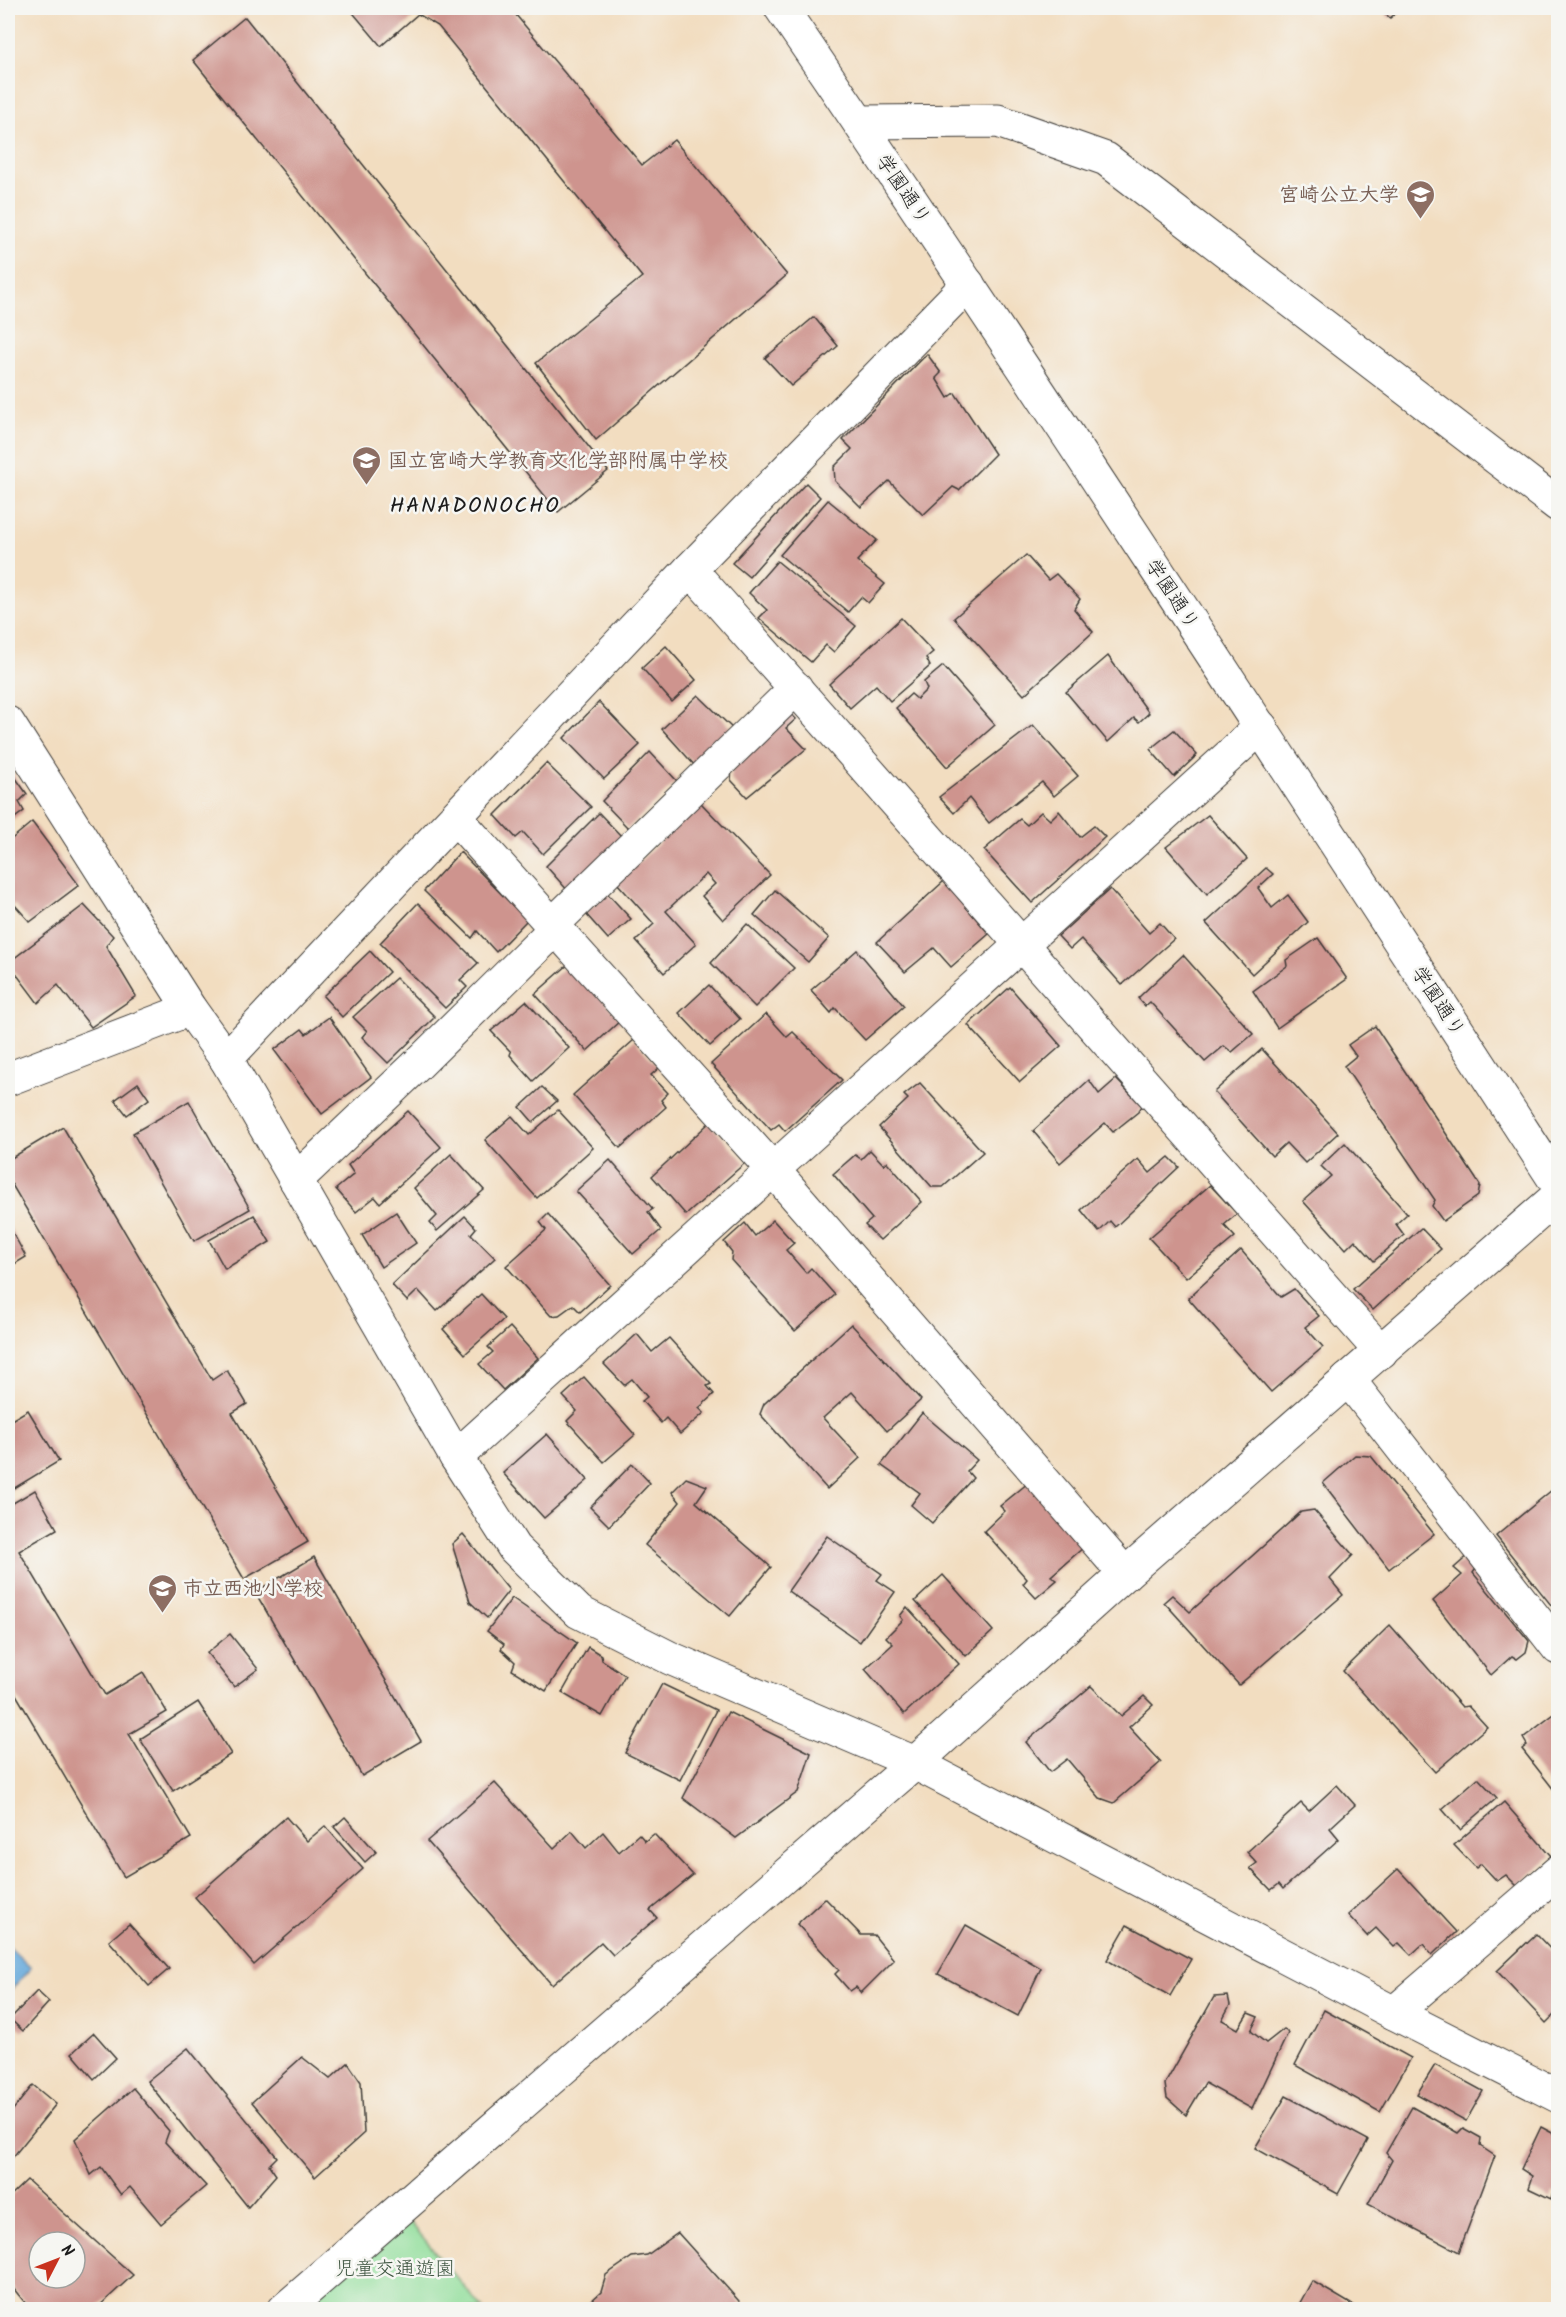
<svg xmlns="http://www.w3.org/2000/svg" width="1566" height="2317" viewBox="0 0 1566 2317" font-family="Kalam,'Klee One',sans-serif">
  <style>
    .green { fill: #92de9b; stroke: #577d5c; stroke-width: 1.5 }
    .water { fill: #65a8da; stroke: #40627b; stroke-width: 1.5 }
    .building { fill: #ce948e; fill-rule: evenodd }
    .lines { fill: none; stroke-linecap: round; stroke-linejoin: round }
    .street-casing { stroke: #3c3935; stroke-width: 35 }
    .secondary-casing { stroke: #3c3935; stroke-width: 35 }
    .street { stroke: #fff; stroke-width: 33 }
    .secondary { stroke: #fff; stroke-width: 33 }
    .labels { text-anchor: middle; stroke-width: 5; stroke-linejoin: round; paint-order: stroke }
    .street-label { font-size: 20px; fill: #1c1c1c; stroke: #f6f6f2 }
    .education-label { font-size: 20px; font-weight: bold; fill: #785e54; stroke: #f6f6f2; text-anchor: start }
    .park-label { font-size: 20px; fill: #3f5642; stroke: #f6f6f2 }
    .quarter-label { font-size: 22px; letter-spacing: 1.5px; fill: #1c1c1c; stroke: #f6f6f2 }
  </style>
  <rect width="100%" height="100%" fill="#f6f6f2"/>
  <filter id="ink" filterUnits="userSpaceOnUse"><feTurbulence type="fractalNoise" baseFrequency=".0167" numOctaves="2"/><feDisplacementMap in="SourceGraphic" scale="12" xChannelSelector="R" yChannelSelector="G"/><feConvolveMatrix kernelMatrix="1 2 1 2 8 2 1 2 1" color-interpolation-filters="sRGB"/></filter>
  <filter id="wash" filterUnits="userSpaceOnUse"><feTurbulence type="fractalNoise" baseFrequency=".008" numOctaves="4" result="noise"/><feDisplacementMap in="SourceGraphic" scale="24" xChannelSelector="R" yChannelSelector="G"/><feGaussianBlur stdDeviation="1.35" result="paint"/><feColorMatrix in="noise" values="0 0 0 0 0 0 0 0 0 0 0 0 0 0 0 0 0 1.4 0 .05"/><feComposite in="paint" operator="in"/></filter>
  <g filter="url(#wash)">
    <rect width="100%" height="100%" fill="#f2ddc0"/>
    <path class="green" d="M 400,2210 L 483,2309 L 284,2310 Z"/>
    <path class="water" d="M 8,1946 L 31,1968 L 8,1993 Z"/>
    <g id="blocks">
      <g class="building">
        <path d="M 349,8 L 510,8 L 642,165 L 674,140 L 787,275 L 596,440 L 536,363 L 642,277 L 438,26 L 418,14 L 381,46 Z"/>
        <path d="M 1379,8 L 1402,8 L 1390,18 Z"/>
        <path d="M 245,17 L 608,471 L 558,512 L 193,60 Z"/>
        <path d="M 814,317 L 838,346 L 791,386 L 765,358 Z"/>
        <path d="M 927,354 L 941,373 L 936,378 L 948,398 L 955,393 L 995,454 L 959,490 L 953,487 L 923,515 L 889,481 L 861,507 L 835,481 L 834,467 L 852,449 L 843,440 Z"/>
        <path d="M 806,483 L 820,497 L 749,577 L 732,563 Z"/>
        <path d="M 828,500 L 877,540 L 857,561 L 885,584 L 868,603 L 861,597 L 848,612 L 780,555 Z"/>
        <path d="M 1026,555 L 1048,580 L 1056,574 L 1080,599 L 1074,609 L 1093,632 L 1024,695 L 954,618 Z"/>
        <path d="M 777,561 L 856,626 L 834,652 L 826,645 L 811,662 L 759,618 L 767,610 L 749,593 Z"/>
        <path d="M 901,618 L 933,652 L 926,658 L 930,666 L 890,701 L 876,685 L 850,708 L 829,684 Z"/>
        <path d="M 666,646 L 696,680 L 672,702 L 642,668 Z"/>
        <path d="M 1108,656 L 1149,713 L 1139,722 L 1134,718 L 1108,742 L 1066,692 Z"/>
        <path d="M 943,666 L 995,725 L 947,767 L 896,708 L 911,694 L 917,699 L 927,689 L 924,682 Z"/>
        <path d="M 698,695 L 734,730 L 696,767 L 662,729 Z"/>
        <path d="M 599,702 L 640,745 L 604,779 L 564,738 Z"/>
        <path d="M 789,712 L 796,719 L 786,728 L 806,749 L 747,797 L 731,780 L 732,768 Z"/>
        <path d="M 1033,725 L 1078,776 L 1054,796 L 1042,782 L 989,823 L 969,798 L 954,813 L 939,797 Z"/>
        <path d="M 1174,730 L 1197,755 L 1174,777 L 1150,749 Z"/>
        <path d="M 650,752 L 677,781 L 628,828 L 602,801 Z"/>
        <path d="M 546,763 L 591,807 L 543,854 L 523,832 L 516,838 L 495,815 Z"/>
        <path d="M 8,767 L 27,794 L 19,802 L 24,811 L 8,823 Z"/>
        <path d="M 701,803 L 770,875 L 723,920 L 702,896 L 715,884 L 706,874 L 666,911 L 696,944 L 664,973 L 636,941 L 654,924 L 617,883 Z"/>
        <path d="M 1059,811 L 1080,837 L 1094,826 L 1105,837 L 1032,903 L 984,850 L 1020,819 L 1027,825 L 1041,812 L 1050,820 Z"/>
        <path d="M 599,813 L 623,838 L 569,892 L 546,866 Z"/>
        <path d="M 1208,815 L 1247,859 L 1207,894 L 1166,847 Z"/>
        <path d="M 32,822 L 79,885 L 30,922 L 14,904 L 9,909 L 8,907 L 8,842 Z"/>
        <path d="M 460,852 L 527,920 L 496,952 L 477,931 L 472,938 L 424,891 Z"/>
        <path d="M 1266,868 L 1273,874 L 1258,888 L 1272,908 L 1288,895 L 1308,922 L 1252,974 L 1206,923 Z"/>
        <path d="M 944,881 L 989,934 L 951,967 L 934,948 L 905,972 L 877,942 Z"/>
        <path d="M 1110,889 L 1149,933 L 1160,923 L 1174,939 L 1122,985 L 1081,939 L 1070,949 L 1058,936 Z"/>
        <path d="M 775,890 L 829,938 L 808,962 L 754,915 Z"/>
        <path d="M 607,893 L 631,919 L 608,939 L 585,913 Z"/>
        <path d="M 418,903 L 478,963 L 460,980 L 467,987 L 445,1008 L 380,943 Z"/>
        <path d="M 84,905 L 113,936 L 106,946 L 136,996 L 91,1027 L 58,985 L 38,1003 L 8,963 Z"/>
        <path d="M 747,924 L 794,968 L 755,1007 L 711,963 Z"/>
        <path d="M 1318,938 L 1347,979 L 1277,1028 L 1253,991 L 1287,966 L 1286,960 Z"/>
        <path d="M 857,950 L 904,1006 L 865,1040 L 835,1008 L 831,1013 L 811,990 Z"/>
        <path d="M 370,951 L 389,972 L 342,1017 L 323,996 Z"/>
        <path d="M 1183,955 L 1253,1034 L 1232,1052 L 1224,1046 L 1205,1062 L 1150,1002 L 1145,1006 L 1138,998 Z"/>
        <path d="M 570,963 L 621,1020 L 587,1051 L 535,994 Z"/>
        <path d="M 396,978 L 435,1017 L 388,1063 L 362,1037 L 367,1031 L 353,1017 Z"/>
        <path d="M 709,985 L 740,1019 L 710,1046 L 679,1013 Z"/>
        <path d="M 1010,987 L 1061,1046 L 1020,1082 L 968,1025 Z"/>
        <path d="M 526,1001 L 569,1048 L 533,1081 L 510,1055 L 511,1052 L 491,1031 Z"/>
        <path d="M 766,1014 L 787,1037 L 793,1032 L 842,1080 L 785,1131 L 779,1124 L 771,1130 L 711,1064 Z"/>
        <path d="M 329,1017 L 371,1077 L 322,1114 L 274,1050 L 302,1029 L 306,1034 Z"/>
        <path d="M 1375,1026 L 1480,1185 L 1478,1196 L 1443,1221 L 1432,1206 L 1435,1200 L 1344,1066 L 1356,1056 L 1348,1045 Z"/>
        <path d="M 634,1040 L 659,1068 L 651,1075 L 668,1093 L 661,1100 L 666,1107 L 620,1148 L 573,1095 Z"/>
        <path d="M 1262,1049 L 1338,1133 L 1305,1163 L 1286,1143 L 1272,1156 L 1214,1092 Z"/>
        <path d="M 1116,1079 L 1142,1106 L 1138,1112 L 1113,1132 L 1105,1123 L 1060,1163 L 1033,1131 L 1089,1080 L 1099,1094 Z"/>
        <path d="M 138,1083 L 149,1099 L 127,1115 L 115,1100 Z"/>
        <path d="M 920,1083 L 983,1152 L 943,1187 L 932,1187 L 879,1127 L 908,1099 L 904,1095 Z"/>
        <path d="M 542,1087 L 557,1101 L 533,1122 L 520,1107 Z"/>
        <path d="M 189,1101 L 250,1209 L 194,1241 L 133,1133 Z"/>
        <path d="M 558,1110 L 593,1148 L 537,1198 L 485,1140 L 512,1116 L 529,1135 Z"/>
        <path d="M 408,1111 L 441,1147 L 380,1203 L 375,1197 L 356,1212 L 336,1189 L 354,1174 L 348,1165 Z"/>
        <path d="M 709,1123 L 745,1163 L 686,1215 L 652,1176 Z"/>
        <path d="M 63,1127 L 212,1380 L 227,1370 L 247,1404 L 232,1413 L 308,1542 L 244,1579 L 8,1178 L 8,1160 Z"/>
        <path d="M 1345,1143 L 1407,1214 L 1396,1224 L 1404,1235 L 1374,1261 L 1355,1240 L 1346,1249 L 1303,1201 L 1331,1176 L 1321,1166 Z"/>
        <path d="M 870,1150 L 884,1165 L 887,1162 L 922,1202 L 880,1240 L 865,1225 L 872,1219 L 833,1174 L 855,1155 L 861,1159 Z"/>
        <path d="M 451,1154 L 484,1190 L 437,1231 L 430,1223 L 437,1216 L 414,1188 Z"/>
        <path d="M 1169,1157 L 1179,1167 L 1115,1227 L 1110,1221 L 1099,1232 L 1081,1210 L 1138,1159 L 1150,1173 Z"/>
        <path d="M 610,1160 L 653,1209 L 648,1212 L 661,1230 L 633,1254 L 576,1191 Z"/>
        <path d="M 1210,1185 L 1237,1214 L 1224,1225 L 1235,1237 L 1186,1278 L 1149,1238 Z"/>
        <path d="M 396,1212 L 416,1243 L 381,1267 L 362,1235 Z"/>
        <path d="M 548,1214 L 610,1285 L 580,1312 L 573,1305 L 559,1315 L 551,1316 L 506,1266 L 546,1230 L 540,1222 Z"/>
        <path d="M 254,1215 L 270,1242 L 225,1269 L 209,1240 Z"/>
        <path d="M 465,1216 L 476,1228 L 471,1234 L 495,1258 L 437,1311 L 418,1290 L 407,1301 L 392,1285 Z"/>
        <path d="M 773,1220 L 794,1243 L 786,1250 L 806,1273 L 811,1268 L 835,1295 L 795,1331 L 731,1260 L 732,1252 L 724,1242 L 745,1223 L 755,1236 Z"/>
        <path d="M 8,1224 L 26,1257 L 8,1268 Z"/>
        <path d="M 1421,1228 L 1441,1249 L 1373,1310 L 1353,1289 Z"/>
        <path d="M 1241,1250 L 1281,1297 L 1294,1289 L 1319,1316 L 1305,1327 L 1323,1347 L 1271,1392 L 1188,1298 Z"/>
        <path d="M 481,1294 L 504,1319 L 465,1354 L 443,1329 Z"/>
        <path d="M 851,1324 L 921,1400 L 887,1431 L 852,1392 L 823,1418 L 860,1458 L 827,1489 L 760,1414 L 764,1404 Z"/>
        <path d="M 510,1327 L 538,1358 L 503,1390 L 479,1364 L 493,1352 L 488,1347 Z"/>
        <path d="M 637,1334 L 652,1352 L 669,1338 L 711,1384 L 707,1386 L 714,1394 L 699,1408 L 704,1413 L 680,1434 L 666,1418 L 661,1423 L 642,1401 L 647,1397 L 632,1379 L 624,1385 L 604,1364 Z"/>
        <path d="M 584,1377 L 635,1435 L 604,1462 L 567,1421 L 577,1411 L 563,1396 Z"/>
        <path d="M 28,1410 L 59,1461 L 8,1492 L 8,1422 Z"/>
        <path d="M 922,1413 L 977,1460 L 967,1471 L 973,1478 L 932,1523 L 911,1505 L 920,1493 L 881,1465 Z"/>
        <path d="M 547,1434 L 588,1480 L 544,1518 L 503,1473 Z"/>
        <path d="M 1355,1455 L 1371,1456 L 1434,1534 L 1389,1569 L 1323,1483 Z"/>
        <path d="M 632,1464 L 650,1483 L 609,1526 L 590,1507 Z"/>
        <path d="M 686,1478 L 707,1486 L 696,1502 L 771,1567 L 730,1616 L 645,1545 L 680,1502 L 672,1492 Z"/>
        <path d="M 1028,1483 L 1084,1547 L 1051,1576 L 1057,1580 L 1036,1598 L 1023,1584 L 1027,1579 L 984,1531 L 1005,1511 L 1000,1506 Z"/>
        <path d="M 1558,1485 L 1558,1607 L 1555,1610 L 1496,1536 Z"/>
        <path d="M 35,1490 L 57,1529 L 19,1551 L 105,1695 L 143,1672 L 167,1712 L 129,1734 L 191,1838 L 124,1877 L 8,1681 L 8,1506 Z"/>
        <path d="M 1314,1510 L 1353,1555 L 1330,1579 L 1343,1595 L 1239,1685 L 1164,1602 L 1172,1595 L 1190,1612 L 1301,1512 Z"/>
        <path d="M 463,1534 L 509,1590 L 487,1618 L 470,1602 L 452,1544 Z"/>
        <path d="M 827,1536 L 882,1574 L 877,1580 L 895,1592 L 860,1642 L 788,1591 Z"/>
        <path d="M 1471,1553 L 1479,1564 L 1473,1573 L 1529,1641 L 1526,1652 L 1517,1659 L 1512,1656 L 1491,1675 L 1433,1601 L 1462,1575 L 1454,1568 Z"/>
        <path d="M 314,1557 L 421,1741 L 362,1776 L 255,1592 Z"/>
        <path d="M 943,1575 L 993,1631 L 966,1656 L 915,1601 Z"/>
        <path d="M 512,1598 L 577,1643 L 546,1691 L 512,1670 L 515,1662 L 501,1649 L 504,1644 L 487,1631 Z"/>
        <path d="M 907,1607 L 959,1664 L 904,1714 L 865,1669 L 893,1644 L 886,1637 L 903,1620 L 900,1616 Z"/>
        <path d="M 1390,1625 L 1462,1707 L 1468,1706 L 1487,1727 L 1435,1772 L 1343,1671 Z"/>
        <path d="M 230,1634 L 258,1669 L 234,1687 L 207,1653 Z"/>
        <path d="M 588,1647 L 601,1655 L 602,1660 L 625,1675 L 602,1716 L 562,1693 Z"/>
        <path d="M 662,1684 L 716,1710 L 680,1780 L 625,1753 Z"/>
        <path d="M 1091,1686 L 1121,1716 L 1144,1696 L 1153,1705 L 1129,1727 L 1161,1762 L 1114,1803 L 1100,1798 L 1067,1759 L 1050,1772 L 1026,1742 Z"/>
        <path d="M 198,1702 L 231,1754 L 173,1791 L 140,1739 Z"/>
        <path d="M 1558,1711 L 1558,1795 L 1522,1749 L 1527,1745 L 1523,1738 Z"/>
        <path d="M 728,1712 L 811,1753 L 798,1792 L 736,1838 L 683,1798 Z"/>
        <path d="M 1478,1778 L 1497,1798 L 1460,1830 L 1442,1809 Z"/>
        <path d="M 495,1783 L 554,1848 L 572,1831 L 586,1848 L 603,1832 L 619,1852 L 639,1834 L 645,1841 L 654,1834 L 693,1875 L 650,1910 L 657,1918 L 613,1955 L 601,1942 L 552,1985 L 427,1841 Z"/>
        <path d="M 1337,1785 L 1355,1805 L 1330,1828 L 1339,1839 L 1283,1889 L 1279,1884 L 1271,1890 L 1250,1868 L 1257,1863 L 1247,1852 L 1301,1803 L 1309,1811 Z"/>
        <path d="M 1504,1802 L 1551,1856 L 1517,1886 L 1506,1875 L 1497,1881 L 1481,1864 L 1476,1868 L 1454,1845 Z"/>
        <path d="M 286,1817 L 307,1841 L 325,1826 L 363,1869 L 254,1965 L 195,1897 Z"/>
        <path d="M 345,1817 L 376,1852 L 365,1862 L 334,1827 Z"/>
        <path d="M 1398,1869 L 1456,1932 L 1432,1955 L 1423,1944 L 1411,1955 L 1399,1943 L 1394,1947 L 1376,1928 L 1367,1936 L 1348,1915 Z"/>
        <path d="M 825,1898 L 861,1935 L 874,1935 L 894,1960 L 861,1993 L 856,1987 L 850,1991 L 835,1974 L 839,1970 L 797,1924 Z"/>
        <path d="M 129,1924 L 169,1969 L 149,1986 L 109,1941 Z"/>
        <path d="M 966,1925 L 1041,1968 L 1018,2016 L 938,1974 Z"/>
        <path d="M 1127,1925 L 1191,1959 L 1170,1996 L 1107,1960 Z"/>
        <path d="M 1536,1934 L 1558,1957 L 1558,2011 L 1546,2023 L 1497,1971 Z"/>
        <path d="M 37,1991 L 49,2002 L 23,2031 L 10,2019 Z"/>
        <path d="M 1228,1996 L 1230,2005 L 1222,2020 L 1238,2029 L 1248,2013 L 1258,2017 L 1251,2031 L 1266,2043 L 1284,2029 L 1288,2033 L 1252,2109 L 1205,2083 L 1186,2115 L 1167,2098 L 1165,2084 L 1214,1997 Z"/>
        <path d="M 1324,2010 L 1411,2058 L 1380,2112 L 1295,2065 Z"/>
        <path d="M 94,2033 L 116,2058 L 94,2079 L 72,2053 Z"/>
        <path d="M 188,2048 L 277,2157 L 269,2165 L 276,2175 L 248,2207 L 147,2081 Z"/>
        <path d="M 302,2057 L 330,2079 L 348,2063 L 361,2082 L 364,2133 L 315,2177 L 252,2102 Z"/>
        <path d="M 1435,2065 L 1483,2091 L 1466,2121 L 1417,2094 Z"/>
        <path d="M 33,2085 L 56,2104 L 8,2163 L 8,2116 Z"/>
        <path d="M 133,2088 L 169,2131 L 165,2142 L 206,2186 L 161,2224 L 130,2187 L 121,2195 L 101,2167 L 91,2175 L 75,2139 Z"/>
        <path d="M 1286,2096 L 1368,2140 L 1338,2194 L 1255,2148 Z"/>
        <path d="M 1412,2107 L 1458,2133 L 1463,2128 L 1481,2138 L 1480,2146 L 1495,2156 L 1459,2252 L 1368,2204 L 1392,2160 L 1386,2153 Z"/>
        <path d="M 1541,2127 L 1558,2136 L 1558,2195 L 1553,2192 L 1551,2199 L 1528,2188 L 1532,2176 L 1521,2169 Z"/>
        <path d="M 27,2180 L 133,2275 L 98,2307 L 100,2310 L 31,2310 L 8,2282 L 8,2198 ZM 39,2242 L 75,2242 L 75,2278 L 39,2278 Z"/>
        <path d="M 678,2233 L 747,2310 L 581,2310 L 601,2292 L 606,2275 L 632,2257 L 647,2255 Z"/>
        <path d="M 1312,2281 L 1361,2310 L 1296,2310 Z"/>
      </g>
    </g>
  </g>
  <g filter="url(#ink)">
    <use href="#blocks" fill-opacity="0" stroke="#3c3935" stroke-width="1.5"/>
    <g class="lines">
      <defs>
        <g id="street">
          <path d="M 690,569 L 1381,1352"/>
          <path d="M 8,723 L 190,1009 L 226,1059 L 456,1457 L 514,1548 L 579,1612 L 670,1658 L 915,1763 L 1394,2013 L 1558,2096"/>
          <path d="M 456,818 L 774,1171 L 1125,1574"/>
          <path d="M 226,1059 L 690,569 L 968,284"/>
          <path d="M 8,1079 L 190,1009"/>
          <path d="M 296,1180 L 415,1067 L 555,929"/>
          <path d="M 456,1457 L 1261,727"/>
          <path d="M 1394,2013 L 1558,1872"/>
        </g>
        <g id="secondary">
          <path d="M 781,8 C 1046,396 1302,791 1558,1185"/>
          <path d="M 859,122 L 998,121 L 1106,159 L 1558,505"/>
          <path d="M 552,925 L 796,688"/>
          <path d="M 1348,1379 L 1558,1648"/>
          <path d="M 284,2310 L 915,1763 L 1125,1574 L 1558,1196"/>
        </g>
      </defs>
      <use href="#street" class="street-casing"/>
      <use href="#secondary" class="secondary-casing"/>
      <use href="#street" class="street"/>
      <use href="#secondary" class="secondary"/>
    </g>
  </g>
  <defs>
    <symbol id="university-pin" viewBox="-11 -11 22 30"><path d="M0 17L-7.5 6A9.5 9.5 0 1 1 7.5 6Z" fill="#8d6e63" stroke="#f6f6f2"/><path d="M0-5L7-2L0 1L-7-2ZM-4 1L0 2.5L4 1V4Q0 6-4 4Z" fill="#fff"/></symbol>
    <symbol id="school-pin" viewBox="-11 -11 22 30"><path d="M0 17L-7.5 6A9.5 9.5 0 1 1 7.5 6Z" fill="#8d6e63" stroke="#f6f6f2"/><path d="M0-5L7-2L0 1L-7-2ZM-4 1L0 2.5L4 1V4Q0 6-4 4Z" fill="#fff"/></symbol>
  </defs>
  <g fill-rule="evenodd">
    <use href="#university-pin" x="1404" y="178" width="33" height="45"/>
    <use href="#school-pin" x="350" y="444" width="33" height="45"/>
    <use href="#school-pin" x="146" y="1572" width="33" height="45"/>
  </g>
  <g class="labels">
    <g class="street-label">
      <text transform="translate(904 189) rotate(56)" y="7">学園通り</text>
      <text transform="translate(1173 594) rotate(57)" y="7">学園通り</text>
      <text transform="translate(1439 1001) rotate(57)" y="7">学園通り</text>
    </g>
    <g class="education-label">
      <text x="1399" y="201" text-anchor="end">宮崎公立大学</text>
      <text x="388" y="467">国立宮崎大学教育文化学部附属中学校</text>
      <text x="183" y="1595">市立西池小学校</text>
    </g>
    <g class="park-label">
      <text x="395" y="2275">児童交通遊園</text>
    </g>
    <g class="quarter-label">
      <text x="475" y="512">HANADONOCHO</text>
    </g>
  </g>
  <rect width="1566" height="2317" fill="none" stroke="#f6f6f2" stroke-width="30"/>
  <g transform="translate(57 2260) rotate(48)"><circle r="28" fill="#f6f6f2" stroke="#9f9f9c" stroke-width="1.5"/>
  <path d="M0-4.5L10 22L0 15L-10 22Z" fill="#c8321e"/>
  <text y="-9" font-size="16" font-weight="bold" text-anchor="middle" fill="#1c1c1c">N</text>
  </g>
</svg>
